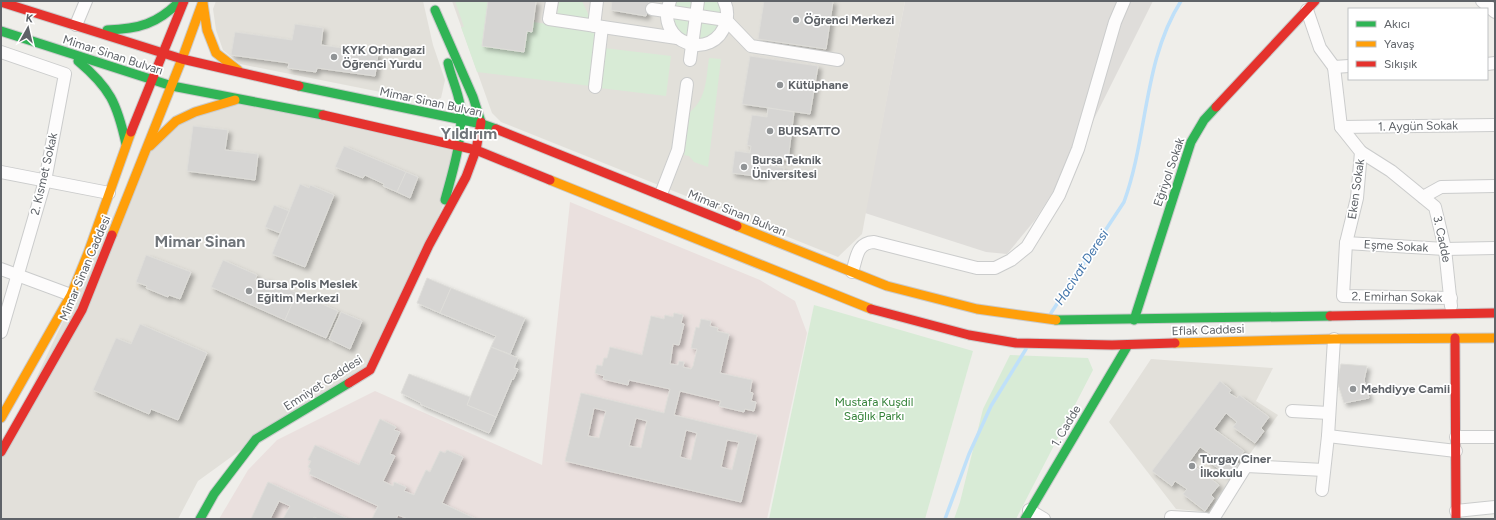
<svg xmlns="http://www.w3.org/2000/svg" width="1496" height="520" viewBox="0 0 1496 520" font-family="Figtree,sans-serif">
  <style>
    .industrial { fill: #dfddda }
    .education { fill: #e2e0da }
    .medical { fill: #eae0de }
    .green { fill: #d8ebd6 }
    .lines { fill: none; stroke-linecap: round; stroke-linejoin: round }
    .stream { stroke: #bfe0f9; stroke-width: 3.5 }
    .building { fill: #d6d5d3; stroke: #deddd9; fill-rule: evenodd; filter: url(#shadow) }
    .street-casing { stroke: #cbcccc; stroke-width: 14 }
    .fast-casing { stroke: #cacacb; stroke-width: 11 }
    .slow-casing { stroke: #cacacb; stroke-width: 11 }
    .jam-casing { stroke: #cacacb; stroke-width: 11 }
    .street { stroke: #fdfcfc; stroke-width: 12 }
    .fast { stroke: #30b455; stroke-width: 9 }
    .slow { stroke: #ff9f0a; stroke-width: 9 }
    .jam { stroke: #e5322d; stroke-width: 9 }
    .poi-dot { fill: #919496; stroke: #fff; stroke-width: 1.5 }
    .labels { text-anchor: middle; stroke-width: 3.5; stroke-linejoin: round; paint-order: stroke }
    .poi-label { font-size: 12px; font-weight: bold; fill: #5f6368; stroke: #fff; text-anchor: start }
    .street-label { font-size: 12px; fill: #5f6368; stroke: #fff }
    .park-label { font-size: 12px; fill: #348238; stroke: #fff }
    .water-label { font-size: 13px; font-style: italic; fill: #4174aa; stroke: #fff }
    .district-label { font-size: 16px; font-weight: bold; fill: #70757a; stroke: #fff }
  </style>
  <defs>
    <filter id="shadow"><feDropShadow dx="3.5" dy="3.5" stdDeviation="2" flood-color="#0004"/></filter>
  </defs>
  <rect width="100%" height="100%" fill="#efeeea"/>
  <path class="industrial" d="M 905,1 L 1153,1 L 1075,157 L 1035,220 L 1007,254 L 986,252 L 865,213 Z"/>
  <g class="education">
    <path d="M 216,1 L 423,1 L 433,45 L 445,80 L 441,98 L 431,102 L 240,64 L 223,50 L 216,30 L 213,9 Z"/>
    <path d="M 452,1 L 905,1 L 862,234 L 838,257 L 501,122 L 492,113 Z"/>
    <path d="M 239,99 L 457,146 L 445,201 L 370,370 L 256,439 L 198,481 L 178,519 L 1,519 L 1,452 L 144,151 L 176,121 Z"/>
    <path d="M 1151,359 L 1273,368 L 1256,401 L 1278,415 L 1208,512 L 1176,509 L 1109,422 Z"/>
  </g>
  <path class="medical" d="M 570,202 L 760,280 L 795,301 L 807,333 L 767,519 L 219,519 L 248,470 L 277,440 L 375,391 L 542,465 Z"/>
  <g class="green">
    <path d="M 455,1 L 488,1 L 482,46 L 524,52 L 527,31 L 532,32 L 533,22 L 597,31 L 590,86 L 477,72 L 461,27 L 464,27 Z"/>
    <path d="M 559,1 L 582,1 L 591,20 L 557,16 Z"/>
    <path d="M 676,1 L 694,1 L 693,11 L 672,8 Z"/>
    <path d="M 702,1 L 719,1 L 723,15 L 700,12 Z"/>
    <path d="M 671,17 L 691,20 L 689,40 L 677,33 Z"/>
    <path d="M 700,20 L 722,23 L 717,33 L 697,41 Z"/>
    <path d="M 604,48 L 671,56 L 666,96 L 600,88 Z"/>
    <path d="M 709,58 L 721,59 L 708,167 L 694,162 L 689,156 L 684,155 L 690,112 C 707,98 706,78 709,58 Z"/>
    <path d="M 814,305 L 973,351 L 925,519 L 769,519 Z"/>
    <path d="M 1010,355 L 1088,358 L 1093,370 L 1016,519 L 954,519 L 960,502 L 983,409 Z"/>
  </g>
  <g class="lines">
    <g class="stream">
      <path d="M 1051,313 L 1124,202 C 1148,136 1143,61 1181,1"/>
      <path d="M 945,519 L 969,454 L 991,406 L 1026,349"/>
    </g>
  </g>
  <g class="building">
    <path d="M 488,1 L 536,1 L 532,32 L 527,31 L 524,52 L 482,46 Z"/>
    <path d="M 612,1 L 649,1 L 646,16 L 611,10 Z"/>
    <path d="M 764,1 L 833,1 L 826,49 L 758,39 Z"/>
    <path d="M 295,24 L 323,28 L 321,45 L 378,53 L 375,76 L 317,68 L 316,72 L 288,68 L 289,63 L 231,55 L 235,32 L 292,40 Z"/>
    <path d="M 750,56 L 818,66 L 810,114 L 742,104 Z"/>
    <path d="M 768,108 L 794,112 L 788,160 L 772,158 L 771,166 L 784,168 L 783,173 L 770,171 L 770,173 L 763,172 L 763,177 L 732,173 L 735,151 L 750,153 L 751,146 L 747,145 L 752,115 L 767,117 Z"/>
    <path d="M 193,126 L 228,130 L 225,150 L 258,154 L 255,180 L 187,171 Z"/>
    <path d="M 344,146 L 406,172 L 397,192 L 383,186 L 384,184 L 365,175 L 363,178 L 335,167 Z"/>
    <path d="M 406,172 L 418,177 L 410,198 L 397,192 Z"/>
    <path d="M 300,184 L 309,188 L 310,185 L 334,195 L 305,267 L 272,254 Z"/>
    <path d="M 274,205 L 289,211 L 280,233 L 265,227 Z"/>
    <path d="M 146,255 L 191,272 L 180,299 L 169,295 L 168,297 L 146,288 L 147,286 L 136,282 Z"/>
    <path d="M 223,260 L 257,275 L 255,280 L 262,283 L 264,278 L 297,293 L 285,320 L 211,287 Z"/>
    <path d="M 427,278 L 451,288 L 440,313 L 417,303 Z"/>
    <path d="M 451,288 L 525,318 L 510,354 L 491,347 L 496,336 L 440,313 Z"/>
    <path d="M 304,296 L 338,311 L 326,338 L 285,320 L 295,297 L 302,300 Z"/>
    <path d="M 341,312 L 362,321 L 350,349 L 329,339 Z"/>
    <path d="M 674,313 L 683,315 L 681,323 L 684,324 L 679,345 L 673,344 L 670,364 L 678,365 L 679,361 L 684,362 L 683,367 L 691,369 L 693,366 L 697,349 L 691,348 L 696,327 L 699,328 L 701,319 L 711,321 L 710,326 L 718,328 L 717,331 L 729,334 L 720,373 L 752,380 L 750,392 L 753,393 L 751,401 L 756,402 L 754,411 L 745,409 L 744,412 L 719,406 L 721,401 L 680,391 L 674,415 L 757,435 L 741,502 L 565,461 L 581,393 L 664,413 L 670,389 L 629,380 L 628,385 L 603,379 L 604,376 L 595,373 L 597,365 L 602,366 L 604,358 L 607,358 L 610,347 L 642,355 L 651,316 L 664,319 L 665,315 L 673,317 ZM 594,408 L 606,411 L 599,438 L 588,436 ZM 636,418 L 647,421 L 641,448 L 629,446 ZM 686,430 L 697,433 L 691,460 L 680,457 ZM 727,440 L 739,442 L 732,470 L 721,467 Z"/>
    <path d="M 140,324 L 207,353 L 178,420 L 151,409 L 149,414 L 93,390 L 116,338 L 131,344 Z"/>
    <path d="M 491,347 L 518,358 L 514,368 L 518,369 L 513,380 L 512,379 L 496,417 L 467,405 Z"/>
    <path d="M 1341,364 L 1367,366 L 1364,380 L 1369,398 L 1344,403 L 1337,381 Z"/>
    <path d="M 409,374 L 470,397 L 467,405 L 496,417 L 489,433 L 420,404 L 421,403 L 401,393 Z"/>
    <path d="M 1220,381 L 1231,390 L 1229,393 L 1237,398 L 1239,395 L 1269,417 L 1261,428 L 1264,431 L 1255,443 L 1233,427 L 1237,422 L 1226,413 L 1214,429 L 1244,451 L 1236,462 L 1239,464 L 1230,477 L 1208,461 L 1212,455 L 1200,447 L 1189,462 L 1219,485 L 1211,495 L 1214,498 L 1205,511 L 1183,494 L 1187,489 L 1175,481 L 1172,486 L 1152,471 Z"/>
    <path d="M 380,419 L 396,427 L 394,430 L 400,432 L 390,454 L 395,456 L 383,481 L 393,486 L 394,482 L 406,487 L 404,491 L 414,495 L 426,470 L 430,472 L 440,451 L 445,453 L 447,450 L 463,457 L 442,503 L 476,519 L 408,519 L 398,515 L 396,519 L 372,519 L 378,506 L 309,474 L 311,469 L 308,467 L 311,461 L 308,460 L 315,445 L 359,465 Z"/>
    <path d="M 268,482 L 348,519 L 319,519 L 314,517 L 313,519 L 283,519 L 290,506 L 279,501 L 270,519 L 251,519 Z"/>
  </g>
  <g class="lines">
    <defs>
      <g id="street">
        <path d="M 552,1 L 549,19 L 677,38"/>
        <path d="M 670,1 C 653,43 714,64 726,22 C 728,15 727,7 724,1"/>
        <path d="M 1482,1 L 1495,12"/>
        <path d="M 652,9 L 726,20 L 751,46 L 838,60"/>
        <path d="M 1307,10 L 1320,48 L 1334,67"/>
        <path d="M 76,25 L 86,1"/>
        <path d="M 594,26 L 597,1"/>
        <path d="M 1,52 L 65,74 L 45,181 L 1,332"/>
        <path d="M 690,60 L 698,1"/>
        <path d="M 1487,64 L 1495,63"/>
        <path d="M 1334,67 L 1341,127 L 1361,152 L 1357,198 L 1346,243 L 1343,296 L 1451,298"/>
        <path d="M 1334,67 L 1349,66"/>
        <path d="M 595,87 L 602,27"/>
        <path d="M 1341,127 L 1495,125"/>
        <path d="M 1361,152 L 1391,171 L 1435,207 L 1445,249 L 1451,306"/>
        <path d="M 1,172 L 109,193"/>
        <path d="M 661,194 L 678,150 L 687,84"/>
        <path d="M 1423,197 L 1441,187 L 1495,186"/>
        <path d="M 1346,243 L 1445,249 L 1495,248"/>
        <path d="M 1,269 L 71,295"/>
        <path d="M 852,272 C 857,258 856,243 874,242 L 977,268 L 995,268 L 1011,260 L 1027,247 L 1059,195 L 1078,149 L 1115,22 L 1124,1"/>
        <path d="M 1292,411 L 1329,413"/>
        <path d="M 1328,436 L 1456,451"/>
        <path d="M 1456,437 L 1495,437"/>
        <path d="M 1322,490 L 1328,436 L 1334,339"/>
        <path d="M 1029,510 L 1044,519"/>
        <path d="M 1456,511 L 1495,507"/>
        <path d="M 1171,519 L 1171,517 L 1206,519"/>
        <path d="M 1213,519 L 1246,466 L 1324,470"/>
      </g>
      <g id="fast">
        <path d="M 435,10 L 473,97 L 481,122"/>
        <path d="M 107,30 C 139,29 157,24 180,1"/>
        <path d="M 1,31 L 172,86 L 323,115"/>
        <path d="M 78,61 C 110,88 117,103 126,144"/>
        <path d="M 299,86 L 482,124 L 496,129"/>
        <path d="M 445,200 C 453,170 464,137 460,105 C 458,91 451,77 448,63"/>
        <path d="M 1056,320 L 1330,316"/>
        <path d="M 1134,320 L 1191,142 L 1204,120 L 1216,107"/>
        <path d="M 200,519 L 214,494 L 256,439 L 349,383"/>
        <path d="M 1025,519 L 1128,345"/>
      </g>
      <g id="slow">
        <path d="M 203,3 L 207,30 L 216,53 L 238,70"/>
        <path d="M 150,146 L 176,121 L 195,112 L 235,100"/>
        <path d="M 550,180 L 871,309"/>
        <path d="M 737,226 L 887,286 L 977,309 L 1056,320"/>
        <path d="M 112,235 L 182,59 L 203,1"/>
        <path d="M 1175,343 L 1334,339 L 1495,338"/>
        <path d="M 1,418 L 71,295 L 88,253 L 131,132"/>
      </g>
      <g id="jam">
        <path d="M 1,2 L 182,59 L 299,86"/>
        <path d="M 1216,107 L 1315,1"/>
        <path d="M 323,115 L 476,150 L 550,180"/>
        <path d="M 496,129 L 737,226"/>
        <path d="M 131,132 L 184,1"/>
        <path d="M 871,309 L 969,335 L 1016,343 L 1112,345 L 1175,343"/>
        <path d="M 1330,316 L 1495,313"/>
        <path d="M 1455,338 L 1456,519"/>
        <path d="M 349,383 L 370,370 L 429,245 L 466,177 L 476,150 L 481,122"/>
        <path d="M 1,452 L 82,310 L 112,235"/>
      </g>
    </defs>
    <use href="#street" class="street-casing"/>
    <use href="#fast" class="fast-casing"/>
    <use href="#slow" class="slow-casing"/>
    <use href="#jam" class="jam-casing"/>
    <use href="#street" class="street"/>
    <use href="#fast" class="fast"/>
    <use href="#slow" class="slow"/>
    <use href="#jam" class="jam"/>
  </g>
  <g class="poi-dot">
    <circle cx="796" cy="20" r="4"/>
    <circle cx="334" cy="57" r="4"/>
    <circle cx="780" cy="85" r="4"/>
    <circle cx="770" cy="131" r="4"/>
    <circle cx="744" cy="167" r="4"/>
    <circle cx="249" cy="291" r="4"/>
    <circle cx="1353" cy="389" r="4"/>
    <circle cx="1192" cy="466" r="4"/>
  </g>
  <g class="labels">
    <g class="poi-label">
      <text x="804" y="24">Öğrenci Merkezi</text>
      <text x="342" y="54">KYK Orhangazi<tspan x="342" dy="14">Öğrenci Yurdu</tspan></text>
      <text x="788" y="89">Kütüphane</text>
      <text x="778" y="135">BURSATTO</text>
      <text x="752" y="164">Bursa Teknik<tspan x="752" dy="14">Üniversitesi</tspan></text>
      <text x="257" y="288">Bursa Polis Meslek<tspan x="257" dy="14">Eğitim Merkezi</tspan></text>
      <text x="1361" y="393">Mehdiyye Camii</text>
      <text x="1200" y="463">Turgay Ciner<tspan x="1200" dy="14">İlkokulu</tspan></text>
    </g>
    <g class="street-label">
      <text transform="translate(113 55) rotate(18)" y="4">Mimar Sinan Bulvarı</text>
      <text transform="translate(431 102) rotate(12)" y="4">Mimar Sinan Bulvarı</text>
      <text transform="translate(1418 126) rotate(-1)" y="4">1. Aygün Sokak</text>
      <text transform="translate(1169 172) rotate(-71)" y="4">Eğriyol Sokak</text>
      <text transform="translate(44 174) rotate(-77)" y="4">2. Kısmet Sokak</text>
      <text transform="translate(1356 189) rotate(-82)" y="4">Eken Sokak</text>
      <text transform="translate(737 213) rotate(22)" y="4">Mimar Sinan Bulvarı</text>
      <text transform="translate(1442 239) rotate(78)" y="4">3. Cadde</text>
      <text transform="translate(1396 246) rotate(3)" y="4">Eşme Sokak</text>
      <text transform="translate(85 268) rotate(-67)" y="4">Mimar Sinan Caddesi</text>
      <text transform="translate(1397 297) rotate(1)" y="4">2. Emirhan Sokak</text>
      <text transform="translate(1208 330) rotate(-2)" y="4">Eflak Caddesi</text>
      <text transform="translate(323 383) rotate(-33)" y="4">Emniyet Caddesi</text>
      <text transform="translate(1066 426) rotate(-59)" y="4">1. Cadde</text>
    </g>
    <g class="park-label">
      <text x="874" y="406">Mustafa Kuşdil<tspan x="874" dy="14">Sağlık Parkı</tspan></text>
    </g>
    <g class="water-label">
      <text transform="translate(1081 267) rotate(-57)" y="5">Hacivat Deresi</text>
    </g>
    <g class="district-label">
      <text x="469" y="139">Yıldırım</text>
      <text x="200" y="247">Mimar Sinan</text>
    </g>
  </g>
  <rect width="1496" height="520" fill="none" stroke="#5f6368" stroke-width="4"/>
  <rect x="1348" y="8" width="140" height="72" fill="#ffffff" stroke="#bfc1c3"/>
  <rect x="1356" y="21" width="20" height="6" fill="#30b455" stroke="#bfc1c3"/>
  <text x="1384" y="28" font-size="12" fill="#5f6368">Akıcı</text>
  <rect x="1356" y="41" width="20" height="6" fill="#ff9f0a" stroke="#bfc1c3"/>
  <text x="1384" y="48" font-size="12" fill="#5f6368">Yavaş</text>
  <rect x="1356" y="61" width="20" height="6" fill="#e5322d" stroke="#bfc1c3"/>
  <text x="1384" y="68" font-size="12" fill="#5f6368">Sıkışık</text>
  <g transform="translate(28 28) rotate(8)" stroke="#ffffff" stroke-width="3" paint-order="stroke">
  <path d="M0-3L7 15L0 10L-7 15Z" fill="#5f6368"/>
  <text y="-6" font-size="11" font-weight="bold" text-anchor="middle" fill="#5f6368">K</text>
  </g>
</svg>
